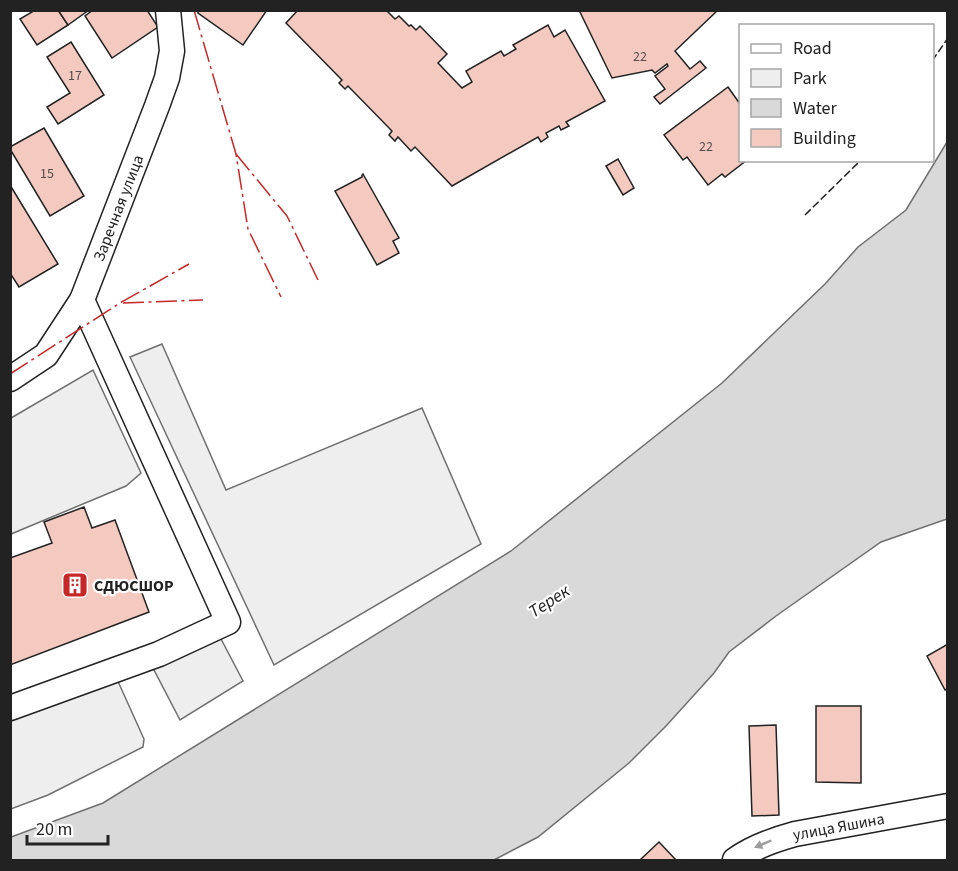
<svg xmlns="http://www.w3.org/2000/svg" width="958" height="871" viewBox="0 0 958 871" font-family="'Source Sans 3',sans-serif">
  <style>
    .green { fill: #eee; stroke: #6f6f6f; stroke-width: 1.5 }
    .water { fill: #d9d9d9; stroke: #6f6f6f; stroke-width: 1.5 }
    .building { fill: #f3c9c0; stroke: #222; stroke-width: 1.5 }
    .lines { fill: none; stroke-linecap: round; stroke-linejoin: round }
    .minor-casing { stroke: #222; stroke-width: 27 }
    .minor { stroke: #fff; stroke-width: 24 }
    .fence { stroke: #222; stroke-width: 1.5; stroke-dasharray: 8 3; stroke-linecap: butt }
    .power { stroke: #c62828; stroke-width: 1.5; stroke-dasharray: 21 4.5 3 4.5; stroke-linecap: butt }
    .oneway { fill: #9c9c9c }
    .labels { text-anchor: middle; stroke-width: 4.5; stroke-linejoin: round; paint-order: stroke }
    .number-label { font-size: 14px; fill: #564c4a }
    .street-label { font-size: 16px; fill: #222; stroke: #fff }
    .poi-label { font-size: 16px; font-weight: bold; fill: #222; stroke: #fff; text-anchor: start }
    .water-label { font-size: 18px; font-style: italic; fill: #222; stroke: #fff }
  </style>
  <rect width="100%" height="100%" fill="#fff"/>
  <g class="green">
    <path d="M 162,344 L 226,490 L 422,408 L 481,544 L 274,665 L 130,357 Z"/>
    <path d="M 93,370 L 141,473 L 126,486 L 11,534 L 11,418 Z"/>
    <path d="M 220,637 L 243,681 L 180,720 L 153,668 Z"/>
    <path d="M 116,677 L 144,739 L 143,747 L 48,795 L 11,809 L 11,720 Z"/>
  </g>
  <path class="water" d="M 947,142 L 947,519 L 881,542 L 776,616 L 729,652 L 714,673 L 666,726 L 629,763 L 538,837 L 494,860 L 11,860 L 11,837 L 103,803 L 511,551 L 722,383 L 825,284 L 858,247 L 906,210 Z"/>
  <g class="building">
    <path d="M 31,10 L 58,10 L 68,25 L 37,45 L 20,19 L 32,12 Z"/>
    <path d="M 58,10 L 89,10 L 68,25 Z"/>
    <path d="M 93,10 L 147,10 L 158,27 L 112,58 L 85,16 Z"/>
    <path d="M 198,10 L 267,10 L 243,45 L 198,13 Z"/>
    <path d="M 298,10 L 386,10 L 395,19 L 399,16 L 409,26 L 411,25 L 416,30 L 420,26 L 447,54 L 438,63 L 462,88 L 472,82 L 466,71 L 501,51 L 504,56 L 516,49 L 513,45 L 548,25 L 554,37 L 565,30 L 605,101 L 566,122 L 569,126 L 561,130 L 559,126 L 546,133 L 548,137 L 541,142 L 538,137 L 452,186 L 415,147 L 411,151 L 398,137 L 395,141 L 389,135 L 392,131 L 348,86 L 345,89 L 339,83 L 342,80 L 286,23 Z"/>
    <path d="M 579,10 L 718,10 L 675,51 L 690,69 L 700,61 L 706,68 L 660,104 L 654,97 L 665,89 L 655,76 L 668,66 L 667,64 L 655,73 L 652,70 L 612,78 Z"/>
    <path d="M 71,42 L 104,95 L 58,124 L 47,107 L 70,93 L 47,57 Z"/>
    <path d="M 728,87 L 740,104 L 740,160 L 747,160 L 725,177 L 722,174 L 708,185 L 687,157 L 683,160 L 664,135 Z"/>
    <path d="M 44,128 L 84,196 L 50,216 L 10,149 L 10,147 Z"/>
    <path d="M 618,159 L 634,188 L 623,195 L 606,166 Z"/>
    <path d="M 363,174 L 399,238 L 393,241 L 399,253 L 377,265 L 335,191 L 362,177 L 362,175 Z"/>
    <path d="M 10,185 L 58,264 L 19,287 L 10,273 Z"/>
    <path d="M 84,507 L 92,528 L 115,520 L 149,612 L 10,665 L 10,558 L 52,543 L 44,522 Z"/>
    <path d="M 948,644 L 948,688 L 945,690 L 927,656 Z"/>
    <path d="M 816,706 L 861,706 L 861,783 L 816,782 Z"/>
    <path d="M 776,725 L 779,815 L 752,816 L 749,726 Z"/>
    <path d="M 659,842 L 676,860 L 640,860 Z"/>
  </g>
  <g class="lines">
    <defs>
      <g id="minor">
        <path id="s1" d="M 10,379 L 46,355 L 82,300 L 157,106 L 167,78 L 172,51 L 168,10"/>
        <path d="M 10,708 L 159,654 L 228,622 L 82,300"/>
        <path id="s2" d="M 735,860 C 753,847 773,840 795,834 L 948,806"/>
      </g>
    </defs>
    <use href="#minor" class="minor-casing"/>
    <use href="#minor" class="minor"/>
    <g class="fence">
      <path d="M 932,61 L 948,38"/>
      <path d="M 805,215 L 861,160"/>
    </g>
    <g class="power">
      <path d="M 194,10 L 236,154 L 248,229 L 281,297"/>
      <path d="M 236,154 L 287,216 L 318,280"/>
      <path d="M 123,303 L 203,300"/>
      <path d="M 10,374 L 120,303 L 189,264"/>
    </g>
  </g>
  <defs><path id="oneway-solid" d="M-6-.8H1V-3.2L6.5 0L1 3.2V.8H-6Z" transform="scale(1.5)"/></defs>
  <use class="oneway" href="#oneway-solid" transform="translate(763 844) rotate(157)"/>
  <defs>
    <symbol id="building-square" viewBox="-11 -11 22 22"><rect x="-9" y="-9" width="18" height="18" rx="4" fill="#c62828" stroke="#fff"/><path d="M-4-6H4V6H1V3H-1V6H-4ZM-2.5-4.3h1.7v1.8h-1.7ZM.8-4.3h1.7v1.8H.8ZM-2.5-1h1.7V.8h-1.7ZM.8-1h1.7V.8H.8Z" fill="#fff"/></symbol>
  </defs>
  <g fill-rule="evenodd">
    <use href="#building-square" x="60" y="570" width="30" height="30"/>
  </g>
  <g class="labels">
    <g class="number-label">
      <text x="640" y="61">22</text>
      <text x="75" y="80">17</text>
      <text x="706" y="151">22</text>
      <text x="47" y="178">15</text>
    </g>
    <g class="street-label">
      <text dy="6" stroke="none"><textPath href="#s1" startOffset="208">Заречная улица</textPath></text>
      <text dy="6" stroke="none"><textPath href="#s2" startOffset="110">улица Яшина</textPath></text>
    </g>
    <g class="poi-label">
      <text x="94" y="591">СДЮСШОР</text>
    </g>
    <g class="water-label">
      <text transform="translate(549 601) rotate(-33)" y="6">Терек</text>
    </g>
  </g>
  <rect width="958" height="871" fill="none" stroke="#222222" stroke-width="24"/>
  <rect x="739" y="24" width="195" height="138" fill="#ffffff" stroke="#a7a7a7" stroke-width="1.5"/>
  <rect x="751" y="44" width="30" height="9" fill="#ffffff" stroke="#a7a7a7" stroke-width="1.5"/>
  <text x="793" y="54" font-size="18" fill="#222222">Road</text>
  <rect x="751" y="69" width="30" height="18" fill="#eeeeee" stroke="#a7a7a7" stroke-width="1.5"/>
  <text x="793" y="84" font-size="18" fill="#222222">Park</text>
  <rect x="751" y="99" width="30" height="18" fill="#d9d9d9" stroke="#a7a7a7" stroke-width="1.5"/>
  <text x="793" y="114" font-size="18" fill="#222222">Water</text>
  <rect x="751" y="129" width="30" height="18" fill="#f3c9c0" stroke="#a7a7a7" stroke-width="1.5"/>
  <text x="793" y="144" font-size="18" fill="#222222">Building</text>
  <path d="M27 835v9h81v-9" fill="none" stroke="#222222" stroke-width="3"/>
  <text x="36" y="835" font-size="18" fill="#222222" stroke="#ffffff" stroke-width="4.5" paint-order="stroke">20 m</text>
</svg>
